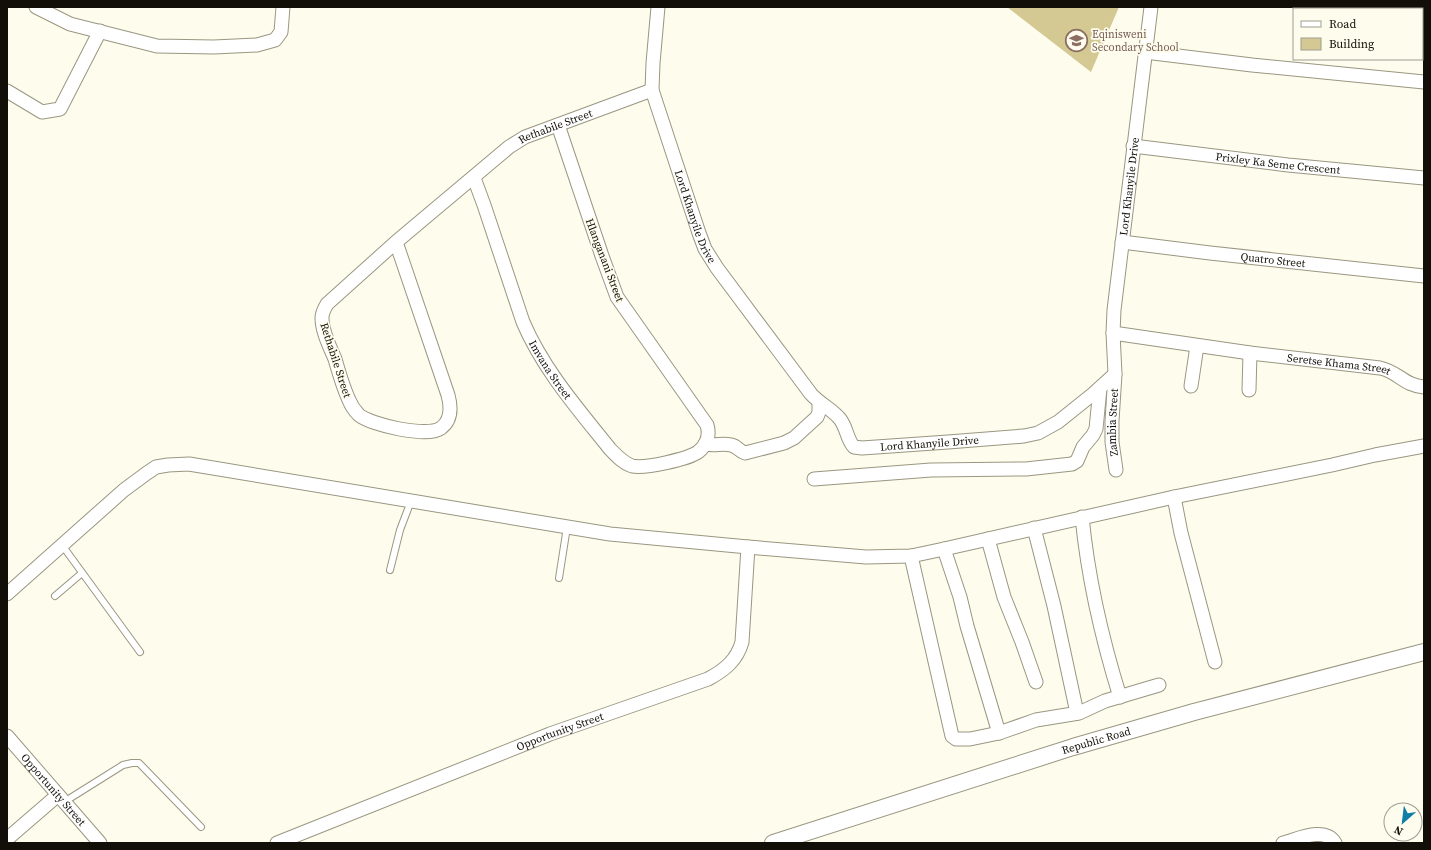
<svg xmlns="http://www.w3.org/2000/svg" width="1431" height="850" viewBox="0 0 1431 850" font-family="'Source Serif 4',serif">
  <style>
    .building { fill: #d4c993 }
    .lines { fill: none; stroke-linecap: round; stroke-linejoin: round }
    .service-casing { stroke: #9a9680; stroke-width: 8 }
    .minor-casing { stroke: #9a9680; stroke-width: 15 }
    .tertiary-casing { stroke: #9a9680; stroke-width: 18 }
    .service { stroke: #fff; stroke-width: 6 }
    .minor { stroke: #fff; stroke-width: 13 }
    .tertiary { stroke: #fff; stroke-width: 16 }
    .labels { text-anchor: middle; stroke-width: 3.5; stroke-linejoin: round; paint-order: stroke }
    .education-label { font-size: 11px; fill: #785e54; stroke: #fefced; text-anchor: start }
    .street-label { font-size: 11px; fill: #110f07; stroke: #fefced }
  </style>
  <rect width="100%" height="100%" fill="#fefced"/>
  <path class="building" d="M 1007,7 L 1119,7 L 1091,72 Z"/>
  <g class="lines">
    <defs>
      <g id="service">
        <path d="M 62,545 L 140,652"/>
        <path d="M 390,570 L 400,530 L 411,501"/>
        <path d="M 559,578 L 567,527"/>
        <path d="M 55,596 L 82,573"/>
        <path d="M 64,802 L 123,765 L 132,763 L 139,763 L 201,827"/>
      </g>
      <g id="minor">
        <path d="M 36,7 L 70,24 L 157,46 L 214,47 L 257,45 L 275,40 L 281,32 L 283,7"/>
        <path id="s1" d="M 658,7 L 653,63 L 652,90 L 699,233 L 705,249 L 717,268 L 811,394 C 820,404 832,409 840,419 C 847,428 847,440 854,447 L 862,448 L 948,442 L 1024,436 L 1038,433 L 1058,422 L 1093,394 L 1115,374"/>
        <path d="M 1145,52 L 1252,65 L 1424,82"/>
        <path d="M 7,91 L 42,112 L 60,109 L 100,31"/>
        <path id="s2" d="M 1133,146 L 1288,165 L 1424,178"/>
        <path id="s3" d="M 474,178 L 484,205 L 523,322 C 543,369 578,409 610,449 C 617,456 623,463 632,466 C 645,469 688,459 698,452 C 707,445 710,435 707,425 L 617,297 L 602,256 L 558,125"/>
        <path id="s4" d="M 396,242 L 448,395 C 451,406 452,420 441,428 C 428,438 371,425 359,415 C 355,411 351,405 349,400 C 343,387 339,373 335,359 C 330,347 322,332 322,318 C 322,313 324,309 327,304 L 396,242 L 509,147 L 525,137 L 652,90"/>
        <path id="s5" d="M 1122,242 L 1210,253 L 1424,276"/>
        <path id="s6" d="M 1113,333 L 1250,353 L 1380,368 C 1399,372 1403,385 1424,387"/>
        <path d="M 1191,386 L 1197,346"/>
        <path d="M 1249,390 L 1250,353"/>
        <path d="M 705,444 C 714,446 723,443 731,445 C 737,446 739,451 745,453 L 784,443 L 794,438 L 817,417 L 819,412 L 819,403"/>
        <path id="s7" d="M 1116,470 L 1112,442 L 1112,421 L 1115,374 L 1113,333 L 1114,310 L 1151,7"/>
        <path d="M 814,479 L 931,470 L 1026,469 L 1072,464 L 1077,461 L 1083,447 L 1093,435 L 1096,429 L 1100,388"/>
        <path d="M 1174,497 L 1181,533 L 1215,662"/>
        <path d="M 1082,517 C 1088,578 1102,639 1120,697"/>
        <path d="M 1034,528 L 1054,606 L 1077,713"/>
        <path d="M 988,539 L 1004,597 L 1022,642 L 1036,682"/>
        <path d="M 944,549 L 960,597 L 967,626 L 999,733"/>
        <path d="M 911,556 L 952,736 L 956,739 L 970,739 L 999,733 L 1036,720 L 1079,713 L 1105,701 L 1159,685"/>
        <path d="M 7,594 L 124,490 L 147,473 L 156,467 L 168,465 L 189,464 L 610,534 L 748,547 L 866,557 L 911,556 L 944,549 L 1174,497 L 1332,465 L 1375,455 L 1424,446"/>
        <path id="s8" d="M 7,736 L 100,843"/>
        <path d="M 7,839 L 58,795"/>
        <path id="s9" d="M 277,843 L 550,734 L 708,679 C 725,670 737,660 742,642 L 748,547"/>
        <path d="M 1283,843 C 1298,839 1325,826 1335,843"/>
      </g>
      <g id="tertiary">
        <path id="s10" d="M 773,843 L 1073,747 L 1194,712 L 1424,652"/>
      </g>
    </defs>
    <use href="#service" class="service-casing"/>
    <use href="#minor" class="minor-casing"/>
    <use href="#tertiary" class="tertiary-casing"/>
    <use href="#service" class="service"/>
    <use href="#minor" class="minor"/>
    <use href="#tertiary" class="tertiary"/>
  </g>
  <defs>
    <symbol id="school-ring" viewBox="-11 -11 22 22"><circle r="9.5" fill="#fefced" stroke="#8d6e63" stroke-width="1.5"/><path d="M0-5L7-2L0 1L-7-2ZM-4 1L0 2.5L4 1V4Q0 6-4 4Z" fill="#8d6e63"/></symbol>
  </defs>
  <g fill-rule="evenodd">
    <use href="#school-ring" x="1064" y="28" width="25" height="25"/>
  </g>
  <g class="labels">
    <g class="education-label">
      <text x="1092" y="38">Eqinisweni<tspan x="1092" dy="13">Secondary School</tspan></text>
    </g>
    <g class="street-label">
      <text dy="4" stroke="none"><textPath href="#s4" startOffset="694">Rethabile Street</textPath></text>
      <text dy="4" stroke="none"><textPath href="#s2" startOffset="146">Prixley Ka Seme Crescent</textPath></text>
      <text dy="4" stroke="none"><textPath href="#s7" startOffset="285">Lord Khanyile Drive</textPath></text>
      <text dy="4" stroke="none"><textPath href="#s1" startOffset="217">Lord Khanyile Drive</textPath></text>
      <text transform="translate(605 260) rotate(69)" y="4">Hlanganani Street</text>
      <text dy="4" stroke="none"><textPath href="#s5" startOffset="152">Quatro Street</textPath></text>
      <text transform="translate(336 360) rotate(72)" y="4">Rethabile Street</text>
      <text dy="4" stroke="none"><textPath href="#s6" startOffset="228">Seretse Khama Street</textPath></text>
      <text dy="4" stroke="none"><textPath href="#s3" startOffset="207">Imvana Street</textPath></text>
      <text dy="4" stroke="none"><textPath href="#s7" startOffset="48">Zambia Street</textPath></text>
      <text dy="4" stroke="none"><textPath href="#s1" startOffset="576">Lord Khanyile Drive</textPath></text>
      <text dy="4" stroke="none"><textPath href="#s9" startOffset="304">Opportunity Street</textPath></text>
      <text dy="4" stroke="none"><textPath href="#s10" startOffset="339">Republic Road</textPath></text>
      <text dy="4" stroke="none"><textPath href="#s8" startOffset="71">Opportunity Street</textPath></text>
    </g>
  </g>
  <rect width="1431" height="850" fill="none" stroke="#110f07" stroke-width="16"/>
  <rect x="1293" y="8" width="130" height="52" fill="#fefced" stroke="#9f9d91"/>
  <rect x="1301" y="21" width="20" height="6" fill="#ffffff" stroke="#9f9d91"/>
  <text x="1329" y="28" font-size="12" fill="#110f07">Road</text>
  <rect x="1301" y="38" width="20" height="12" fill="#d4c993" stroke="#9f9d91"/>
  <text x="1329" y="48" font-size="12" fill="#110f07">Building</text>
  <g transform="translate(1403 822) rotate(208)"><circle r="19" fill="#fefced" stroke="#9f9d91"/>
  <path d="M0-3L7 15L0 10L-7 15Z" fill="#107fa7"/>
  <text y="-6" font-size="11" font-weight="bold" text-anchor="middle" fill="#110f07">N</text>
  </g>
</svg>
